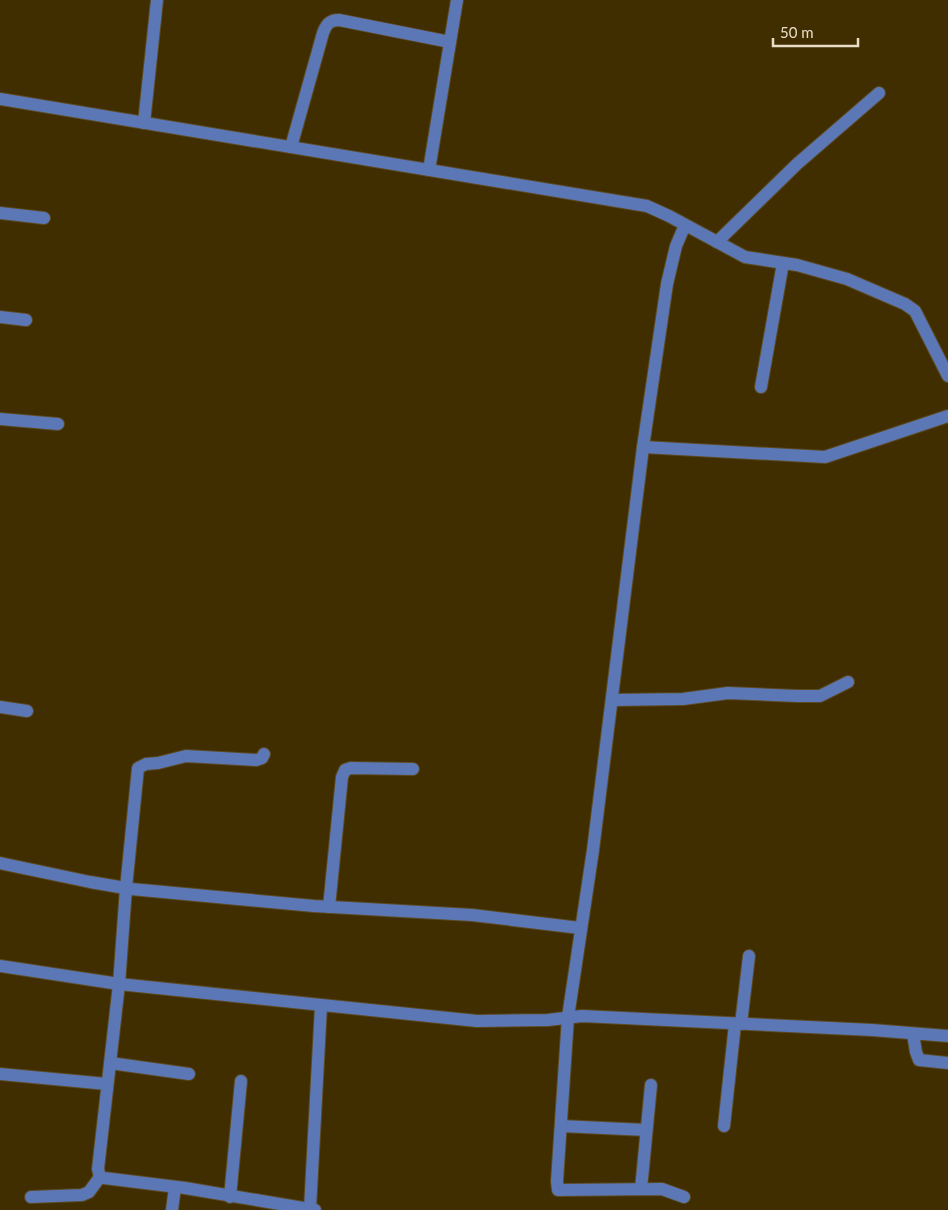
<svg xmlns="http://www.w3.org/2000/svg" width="948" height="1210" viewBox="0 0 948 1210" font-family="Lato,sans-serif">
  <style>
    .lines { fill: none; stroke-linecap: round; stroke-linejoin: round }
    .minor-casing { stroke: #5b4920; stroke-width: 14 }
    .minor { stroke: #5b77b5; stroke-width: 12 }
  </style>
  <rect width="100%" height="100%" fill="#402d00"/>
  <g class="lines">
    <defs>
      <g id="minor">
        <path d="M 0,99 L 647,206 L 669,216 L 745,257 L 797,265 L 847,279 L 905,304 L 915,311 L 948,376"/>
        <path d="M 144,123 L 157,0"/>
        <path d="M 291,147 L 323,33 C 326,25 329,20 339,20 L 450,42"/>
        <path d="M 429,170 L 457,0"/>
        <path d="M 0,213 L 44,218"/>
        <path d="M 717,242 L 797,164 L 879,93"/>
        <path d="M 0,317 L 26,320"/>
        <path d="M 761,387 L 783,263"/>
        <path d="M 0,419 L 58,424"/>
        <path d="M 643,447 L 825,457 L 948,416"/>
        <path d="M 612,700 L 683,699 L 728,693 L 797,696 L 820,696 L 848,682"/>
        <path d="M 0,707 L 27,711"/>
        <path d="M 264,754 L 262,758 L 256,760 L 186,756 L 158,763 L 146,764 L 138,768 L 126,888 L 119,984 L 98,1169 L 100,1177 L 104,1178 L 185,1188 L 315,1210"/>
        <path d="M 0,863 L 90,882 L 131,889 L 314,906 L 472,915 L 580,928"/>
        <path d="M 329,907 L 342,777 L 345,770 L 351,768 L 413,769"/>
        <path d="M 0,966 L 119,984 L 477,1021 L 548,1020 L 582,1016 L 872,1030 L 948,1036"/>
        <path d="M 741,1024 L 749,956"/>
        <path d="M 913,1034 L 916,1052 L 919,1060 L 948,1063"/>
        <path d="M 110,1063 L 189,1074"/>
        <path d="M 0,1074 L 107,1084"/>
        <path d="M 561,1126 L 646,1130"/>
        <path d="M 724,1126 L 735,1024"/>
        <path d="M 641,1189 L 651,1085"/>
        <path d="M 31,1197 L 82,1195 L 89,1192 L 100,1177"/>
        <path d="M 230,1197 L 241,1081"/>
        <path d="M 684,1197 L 662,1189 L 558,1190 L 557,1181 L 568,1017 L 593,850 L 643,447 L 667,284 L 676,246 L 685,225"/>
        <path d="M 310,1209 L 321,1006"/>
        <path d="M 172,1210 L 175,1187"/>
      </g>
    </defs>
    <use href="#minor" class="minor-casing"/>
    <use href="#minor" class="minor"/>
  </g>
  <path d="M773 38v8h85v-8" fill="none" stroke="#e8ddc7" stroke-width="2.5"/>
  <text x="780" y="38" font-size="15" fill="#e8ddc7" stroke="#402d00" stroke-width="4" paint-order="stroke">50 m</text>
</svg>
